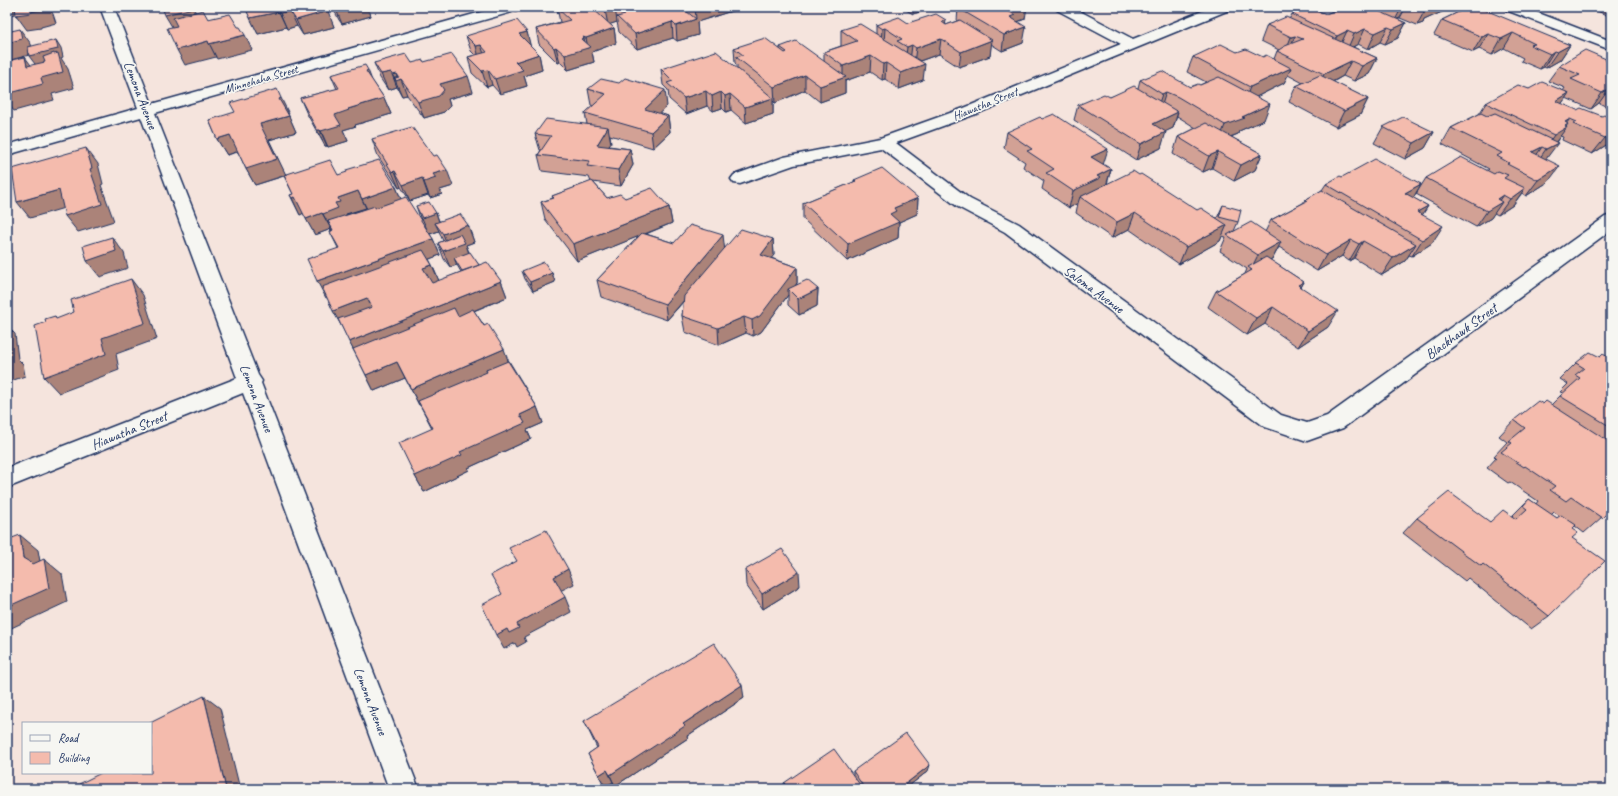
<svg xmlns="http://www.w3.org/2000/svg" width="1618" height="796" viewBox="0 0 1618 796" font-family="Caveat,sans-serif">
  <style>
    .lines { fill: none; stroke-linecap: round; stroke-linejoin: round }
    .street-casing { stroke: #1b2f5e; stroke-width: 3 }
    .street { fill: #f6f6f2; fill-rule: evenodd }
    .wall { fill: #d2a195; stroke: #1b2f5e; fill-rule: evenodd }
    .shaded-wall { fill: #ab8379; stroke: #1b2f5e }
    .building { fill: #f4bbad; stroke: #1b2f5e }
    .labels { text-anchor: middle; stroke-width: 3.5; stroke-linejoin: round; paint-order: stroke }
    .far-street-label { font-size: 12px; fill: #1b2f5e; stroke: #f6f6f2 }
    .street-label { font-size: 14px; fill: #1b2f5e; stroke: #f6f6f2 }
  </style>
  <rect width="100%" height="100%" fill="#f5e4dd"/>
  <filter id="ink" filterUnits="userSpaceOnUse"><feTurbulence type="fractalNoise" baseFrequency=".025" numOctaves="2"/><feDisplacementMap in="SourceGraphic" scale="8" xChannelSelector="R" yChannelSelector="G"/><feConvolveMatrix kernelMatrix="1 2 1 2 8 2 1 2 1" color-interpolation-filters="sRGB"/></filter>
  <g filter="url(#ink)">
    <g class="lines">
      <defs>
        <g id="street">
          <path d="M 100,7 L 114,7 L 152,104 L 499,7 L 521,7 L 519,10 L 155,113 L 258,375 L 262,381 L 261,383 L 419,789 L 389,789 L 243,393 L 7,488 L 7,468 L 237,378 L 141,117 L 7,155 L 7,145 L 138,108 Z"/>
          <path d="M 1055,7 L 1072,7 L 1133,39 L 1212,7 L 1231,7 L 1229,10 L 976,114 L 896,143 L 970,199 L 1019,224 L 1281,415 L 1307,423 L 1327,416 L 1605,217 L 1611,215 L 1611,230 L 1343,428 L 1307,441 L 1265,427 L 1005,232 L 958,207 L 881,148 L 794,165 L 740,184 L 734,183 L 731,179 L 734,175 L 784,157 L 880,138 L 964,108 L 1121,44 L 1057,10 Z"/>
          <path d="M 1504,7 L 1523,7 L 1611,41 L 1611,50 L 1506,10 Z"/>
        </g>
      </defs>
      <use href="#street" class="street-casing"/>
      <use href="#street" class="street"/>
    </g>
    <g class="wall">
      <path d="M 245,7 L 325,7 L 334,27 L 303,35 L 297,26 L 287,29 L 286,27 L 258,34 Z"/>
      <path d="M 332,7 L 368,7 L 371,16 L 342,24 L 339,20 L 336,14 Z"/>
      <path d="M 592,7 L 593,9 L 595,11 L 594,7 L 741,8 L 697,22 L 698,35 L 677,41 L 673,38 L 637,49 L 619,32 L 617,22 L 610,24 L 614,28 L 616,43 L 592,52 L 594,62 L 568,70 L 560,62 L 558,63 L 539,44 L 536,29 L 560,22 L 557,8 Z"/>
      <path d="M 901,7 L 936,7 L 913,14 Z"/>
      <path d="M 1340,7 L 1446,7 L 1444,11 L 1424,20 L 1423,23 L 1417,25 L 1400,18 L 1397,19 L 1406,23 L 1398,38 L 1385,44 L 1380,42 L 1368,49 L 1358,44 L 1353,47 L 1377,58 L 1369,74 L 1354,81 L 1343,76 L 1333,82 L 1368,99 L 1360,115 L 1336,127 L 1289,102 L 1296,86 L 1303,83 L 1288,75 L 1284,83 L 1256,97 L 1264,120 L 1239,131 L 1238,134 L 1231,137 L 1262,154 L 1255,170 L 1234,181 L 1212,168 L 1203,172 L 1173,154 L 1178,137 L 1196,128 L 1177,116 L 1173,128 L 1165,131 L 1161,148 L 1136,160 L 1074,120 L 1078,105 L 1110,97 L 1138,88 L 1140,80 L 1190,87 L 1200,85 L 1206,82 L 1187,72 L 1193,57 L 1237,52 L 1274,59 L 1277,51 L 1279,50 L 1261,41 L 1267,25 L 1290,18 L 1292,14 L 1326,14 L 1341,8 Z"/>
      <path d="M 1469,7 L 1570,45 L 1560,60 L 1546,68 L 1544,67 L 1540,69 L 1521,61 L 1523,58 L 1504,48 L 1492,55 L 1479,49 L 1473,52 L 1434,35 L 1442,20 Z"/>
      <path d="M 1600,7 L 1611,7 L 1611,17 L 1597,11 Z"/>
      <path d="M 958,8 L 1025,19 L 1017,22 L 1023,43 L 1002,51 L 991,44 L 990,56 L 959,67 L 939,54 L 920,61 L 923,80 L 899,89 L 885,79 L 882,80 L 870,72 L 845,81 L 845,93 L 820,102 L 805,90 L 775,103 L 773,101 L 773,114 L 746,123 L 731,110 L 726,112 L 722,108 L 713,111 L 707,106 L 686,114 L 669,99 L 668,90 L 663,85 L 661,69 L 737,69 L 737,65 L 735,63 L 734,48 L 780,49 L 780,47 L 824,62 L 824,52 L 841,46 L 841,30 L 876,34 L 876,25 L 908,23 L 945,24 L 946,25 L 957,21 Z"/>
      <path d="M 527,32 L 530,46 L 539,54 L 542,70 L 524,76 L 527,86 L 500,94 L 492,85 L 487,87 L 472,73 L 468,57 L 475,55 L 471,51 L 466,36 Z"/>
      <path d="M 1606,60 L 1611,62 L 1611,112 L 1606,109 L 1607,107 L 1599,103 L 1591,109 L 1566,98 L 1561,104 L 1611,142 L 1592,154 L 1562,140 L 1563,137 L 1560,136 L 1546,159 L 1548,182 L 1526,196 L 1522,193 L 1513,205 L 1498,215 L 1494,213 L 1491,218 L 1476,227 L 1416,194 L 1426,178 L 1488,170 L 1489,169 L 1442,144 L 1451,128 L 1479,114 L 1486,103 L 1529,89 L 1563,91 L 1565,88 L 1548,81 L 1559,66 Z"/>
      <path d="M 374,63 L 412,63 L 473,92 L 448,99 L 450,106 L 444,112 L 424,118 L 407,95 L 402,96 L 397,87 L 388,90 L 380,78 Z"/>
      <path d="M 331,75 L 371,79 L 384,98 L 391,114 L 355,125 L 356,126 L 343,130 L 348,141 L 328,147 L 327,146 L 325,146 L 307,114 L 300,98 L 337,89 Z"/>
      <path d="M 588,89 L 667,106 L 659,113 L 668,116 L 670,132 L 653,148 L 610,135 L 611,143 L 609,146 L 630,149 L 633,165 L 621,186 L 593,182 L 607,198 L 625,198 L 669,207 L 672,223 L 646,234 L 674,243 L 724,248 L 773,239 L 774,255 L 771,258 L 797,267 L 797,283 L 796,285 L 818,289 L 817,306 L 799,315 L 788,305 L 788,295 L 761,332 L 753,336 L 746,333 L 719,345 L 685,332 L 682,316 L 684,301 L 667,320 L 601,297 L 597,280 L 639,236 L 577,261 L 545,219 L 541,202 L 553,198 L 552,196 L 591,182 L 589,177 L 542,171 L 538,155 L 541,150 L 540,150 L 535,134 L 587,124 L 585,113 L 593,106 L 591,105 Z"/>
      <path d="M 288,114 L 296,132 L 269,140 L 285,174 L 338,175 L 396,187 L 401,199 L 421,220 L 416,206 L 436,213 L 439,221 L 468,225 L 474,242 L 466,245 L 469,252 L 479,265 L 501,281 L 507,297 L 474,311 L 509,361 L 537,407 L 543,423 L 527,430 L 531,439 L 468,468 L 469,470 L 424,492 L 415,476 L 432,428 L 420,405 L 419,405 L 405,378 L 374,391 L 327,297 L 317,281 L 338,248 L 330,232 L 333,230 L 332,231 L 331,229 L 315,235 L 303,213 L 300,215 L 290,195 L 293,194 L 284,176 L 255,185 L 246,169 L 238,152 L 227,155 L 217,139 L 209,120 L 289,114 ZM 366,208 L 346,215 L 346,214 ZM 439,231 L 443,241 L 438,243 L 444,259 L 450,267 L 457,265 L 461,272 L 439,281 L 432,265 L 429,259 L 440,255 L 433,239 L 430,234 Z"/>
      <path d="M 1383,127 L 1434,132 L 1425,148 L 1405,159 L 1374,143 Z"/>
      <path d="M 1007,132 L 1103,165 L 1111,169 L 1107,184 L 1197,210 L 1217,218 L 1223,205 L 1238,222 L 1234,231 L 1265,232 L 1271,220 L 1303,203 L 1305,200 L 1322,190 L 1326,184 L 1342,177 L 1421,184 L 1413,198 L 1428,206 L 1422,215 L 1432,243 L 1412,256 L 1409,255 L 1405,261 L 1382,275 L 1354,258 L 1349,261 L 1342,256 L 1317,271 L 1279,247 L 1273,258 L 1270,260 L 1304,282 L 1301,287 L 1328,327 L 1298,347 L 1265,324 L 1247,335 L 1208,307 L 1216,291 L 1245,274 L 1247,269 L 1220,251 L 1226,237 L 1222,236 L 1220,241 L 1179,264 L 1129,229 L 1112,238 L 1076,213 L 1078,203 L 1069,208 L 1042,189 L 1044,181 L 1023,167 L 1025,162 L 1004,148 Z"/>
      <path d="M 372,139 L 453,186 L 440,190 L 442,194 L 430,198 L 428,195 L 410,201 L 401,187 L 399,188 L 378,156 Z"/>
      <path d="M 854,180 L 918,198 L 917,214 L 899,222 L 898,238 L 847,261 L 803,219 L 803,203 L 854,182 Z"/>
      <path d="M 522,271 L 552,273 L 555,282 L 533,291 L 525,279 Z"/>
      <path d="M 1600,357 L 1611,359 L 1611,509 L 1584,533 L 1575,526 L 1572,529 L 1572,538 L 1549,616 L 1531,629 L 1468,578 L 1465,581 L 1403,533 L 1417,518 L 1490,522 L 1512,516 L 1529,499 L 1536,504 L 1538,501 L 1510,482 L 1508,483 L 1487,468 L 1496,458 L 1494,456 L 1507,442 L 1499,436 L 1514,420 L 1543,404 L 1551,405 L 1563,393 L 1560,392 L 1568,384 L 1560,379 L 1576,363 ZM 1554,512 L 1560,516 L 1557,518 L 1551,515 Z"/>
      <path d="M 745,570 L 800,586 L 763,609 L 746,585 Z"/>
      <path d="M 744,698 L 687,736 L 688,738 L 615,786 L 613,782 L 605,787 L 588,754 L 597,748 L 584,721 Z"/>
      <path d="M 853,771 L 928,771 L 905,789 L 785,789 L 784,783 L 853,775 Z"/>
    </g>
    <g class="shaded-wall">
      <path d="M 7,7 L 42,7 L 7,16 Z"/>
      <path d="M 46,7 L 49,7 L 53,14 L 56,23 L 41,27 L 41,28 L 27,30 L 16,15 Z"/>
      <path d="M 193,7 L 196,13 L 174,30 L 165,15 Z"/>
      <path d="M 344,7 L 368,7 L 371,16 L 342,24 L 336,9 Z"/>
      <path d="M 615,7 L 617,22 L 608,25 L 605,10 Z"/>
      <path d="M 695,7 L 741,7 L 741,8 L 697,22 L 698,35 L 677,41 L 676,26 L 696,19 Z"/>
      <path d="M 914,7 L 936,7 L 913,14 Z"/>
      <path d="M 1018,7 L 1027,7 L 1025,19 L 1014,23 L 1013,31 L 1008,11 Z"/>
      <path d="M 1402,7 L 1406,7 L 1400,18 L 1395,20 Z"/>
      <path d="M 1429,7 L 1446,7 L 1444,11 L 1424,20 L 1423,23 L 1417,25 L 1425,10 Z"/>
      <path d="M 290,11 L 297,26 L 287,29 L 280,13 Z"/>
      <path d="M 328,11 L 334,27 L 303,35 L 296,20 Z"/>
      <path d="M 279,12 L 286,27 L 258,34 L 250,18 Z"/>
      <path d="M 946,20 L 944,35 L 942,22 Z"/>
      <path d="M 672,22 L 673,38 L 637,49 L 635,34 Z"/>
      <path d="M 1406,23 L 1398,38 L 1385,44 L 1393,29 Z"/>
      <path d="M 1026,27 L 1023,43 L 1002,51 L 1004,35 Z"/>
      <path d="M 1388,27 L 1380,42 L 1368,49 L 1375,33 Z"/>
      <path d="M 614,28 L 616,43 L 592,52 L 594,62 L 568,70 L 565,55 L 582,39 L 584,38 L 586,48 L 588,48 L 586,38 Z"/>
      <path d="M 885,28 L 884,43 L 881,44 L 882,29 Z"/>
      <path d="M 20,29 L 31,44 L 33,54 L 7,61 L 7,43 Z"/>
      <path d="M 1365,29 L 1358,44 L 1347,50 L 1354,34 Z"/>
      <path d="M 1347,31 L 1340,46 L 1330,51 L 1337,36 Z"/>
      <path d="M 527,32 L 531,48 L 519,34 Z"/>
      <path d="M 1513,33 L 1504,48 L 1492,55 L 1501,39 Z"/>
      <path d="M 1488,34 L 1479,49 L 1473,52 L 1482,37 Z"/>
      <path d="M 245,35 L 252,50 L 217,59 L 209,44 Z"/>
      <path d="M 1295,36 L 1288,51 L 1285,53 L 1291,37 Z"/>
      <path d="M 941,39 L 939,54 L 914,63 L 916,48 Z"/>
      <path d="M 56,40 L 61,48 L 63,57 L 61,58 L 68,69 L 74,88 L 52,94 L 54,100 L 14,111 L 7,102 L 7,94 L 35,64 L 29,56 Z"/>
      <path d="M 992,40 L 990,56 L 959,67 L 961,52 Z"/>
      <path d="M 208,41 L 216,57 L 185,65 L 177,50 Z"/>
      <path d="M 481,45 L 486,60 L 480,62 L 476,46 Z"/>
      <path d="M 912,45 L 910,61 L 905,63 L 907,47 Z"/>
      <path d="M 1570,45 L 1560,60 L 1546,68 L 1557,52 Z"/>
      <path d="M 556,47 L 560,62 L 558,63 L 554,48 Z"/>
      <path d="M 1554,51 L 1544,67 L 1540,69 L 1550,54 Z"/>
      <path d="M 539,54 L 542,70 L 524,76 L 527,86 L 500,94 L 495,79 L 515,62 Z"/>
      <path d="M 871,56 L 870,72 L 845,81 L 845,93 L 820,102 L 820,86 L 843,78 L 843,66 Z"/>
      <path d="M 25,57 L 36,72 L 27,66 Z"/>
      <path d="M 1377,58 L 1369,74 L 1354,81 L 1362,66 Z"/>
      <path d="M 1351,61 L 1343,76 L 1317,90 L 1324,74 Z"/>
      <path d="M 886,63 L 885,79 L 882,80 L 883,64 Z"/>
      <path d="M 925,64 L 923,80 L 899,89 L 901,73 Z"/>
      <path d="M 1291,68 L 1284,83 L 1244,103 L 1250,87 Z"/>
      <path d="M 368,70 L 374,86 L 366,71 Z"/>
      <path d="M 488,70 L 492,85 L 487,87 L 482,71 Z"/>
      <path d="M 391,72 L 397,87 L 388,90 L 381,74 Z"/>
      <path d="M 397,74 L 399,80 L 401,79 L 407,95 L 402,96 L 393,75 Z"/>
      <path d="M 805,75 L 805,90 L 775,103 L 774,87 Z"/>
      <path d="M 468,76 L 473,92 L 448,99 L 450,106 L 444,112 L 424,118 L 418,102 L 440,84 Z"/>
      <path d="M 1610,88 L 1599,103 L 1591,109 L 1602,93 Z"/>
      <path d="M 665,90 L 667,106 L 647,125 L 645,109 Z"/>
      <path d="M 706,91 L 707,106 L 686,114 L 684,98 Z"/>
      <path d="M 721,92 L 722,108 L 713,111 L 712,96 Z"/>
      <path d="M 1166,92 L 1161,108 L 1157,109 L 1162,94 Z"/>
      <path d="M 1569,93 L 1558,109 L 1556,101 Z"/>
      <path d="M 730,94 L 731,110 L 726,112 L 725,96 Z"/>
      <path d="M 281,98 L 289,114 L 287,115 L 279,99 Z"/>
      <path d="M 384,98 L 391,114 L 355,125 L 356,126 L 343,130 L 348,141 L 328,147 L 321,131 L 335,115 L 348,109 Z"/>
      <path d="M 773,98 L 773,114 L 746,123 L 745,107 Z"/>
      <path d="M 1368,99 L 1360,115 L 1336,127 L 1344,111 Z"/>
      <path d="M 1270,104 L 1264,120 L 1239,131 L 1238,134 L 1219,141 L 1225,125 Z"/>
      <path d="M 1178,112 L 1173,128 L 1148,140 L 1153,124 Z"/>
      <path d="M 289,116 L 296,132 L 269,140 L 286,175 L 255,185 L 246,169 L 260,124 Z"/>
      <path d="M 668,116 L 670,132 L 653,148 L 651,132 Z"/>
      <path d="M 1570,119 L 1565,125 L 1568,124 L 1565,128 L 1567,127 L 1555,143 L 1545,148 L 1554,135 L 1565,122 Z"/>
      <path d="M 608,127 L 611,143 L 600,161 L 597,145 Z"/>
      <path d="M 317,130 L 320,130 L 327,146 L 325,146 Z"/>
      <path d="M 1166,132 L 1161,148 L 1136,160 L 1141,144 Z"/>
      <path d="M 1434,132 L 1425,148 L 1405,159 L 1414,143 Z"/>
      <path d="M 1611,134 L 1611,142 L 1592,154 L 1605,138 Z"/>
      <path d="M 230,135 L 239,151 L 227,155 L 217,139 Z"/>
      <path d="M 1558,143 L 1546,159 L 1535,165 L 1546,149 Z"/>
      <path d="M 1542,147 L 1531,163 L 1532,152 Z"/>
      <path d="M 86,148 L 98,164 L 103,184 L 101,185 L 114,221 L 78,232 L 65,216 L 90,169 Z"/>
      <path d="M 630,149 L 633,165 L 621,186 L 618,170 Z"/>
      <path d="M 1108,149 L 1103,165 L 1091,157 Z"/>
      <path d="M 1218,152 L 1212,168 L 1203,172 L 1209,156 Z"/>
      <path d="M 1262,154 L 1255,170 L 1234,181 L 1241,165 Z"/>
      <path d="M 1560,166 L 1548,182 L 1526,196 L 1538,180 Z"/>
      <path d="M 1111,169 L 1106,186 L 1080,197 L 1078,203 L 1069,208 L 1073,191 L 1097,176 Z"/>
      <path d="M 447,170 L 453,186 L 440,190 L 442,194 L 430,198 L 424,182 L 433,174 Z"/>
      <path d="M 395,171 L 401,187 L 399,188 L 392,172 Z"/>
      <path d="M 422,178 L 428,195 L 410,201 L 403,185 Z"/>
      <path d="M 1421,184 L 1412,200 L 1405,193 Z"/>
      <path d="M 396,187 L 403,204 L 370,215 L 362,199 Z"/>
      <path d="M 1525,188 L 1513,205 L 1498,215 L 1510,199 Z"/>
      <path d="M 59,190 L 71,206 L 30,218 L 17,202 Z"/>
      <path d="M 358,191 L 366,208 L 346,214 L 347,218 L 328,221 L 333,230 L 332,231 L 323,214 L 335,203 L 338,198 Z"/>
      <path d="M 1503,195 L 1495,206 L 1502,202 L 1491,218 L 1476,227 L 1487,211 L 1497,199 Z"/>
      <path d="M 295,197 L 304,213 L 300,215 L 292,198 Z"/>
      <path d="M 918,198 L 917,214 L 899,222 L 898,238 L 847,261 L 848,244 L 890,214 L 894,208 Z"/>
      <path d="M 1428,206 L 1418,222 L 1417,212 Z"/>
      <path d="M 669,207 L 672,223 L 577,261 L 573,244 Z"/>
      <path d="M 322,213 L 331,229 L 315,235 L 306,219 Z"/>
      <path d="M 436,213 L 442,230 L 435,223 L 439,231 L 429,234 L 422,218 Z"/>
      <path d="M 1135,213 L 1129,229 L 1112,238 L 1117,222 Z"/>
      <path d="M 468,225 L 474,242 L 466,245 L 471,259 L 454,258 L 457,265 L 450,267 L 443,251 L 449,249 L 443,234 Z"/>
      <path d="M 1227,225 L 1220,241 L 1179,264 L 1186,247 Z"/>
      <path d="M 1443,226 L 1432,243 L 1412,256 L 1422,240 Z"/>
      <path d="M 723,235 L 725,252 L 667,320 L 665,304 Z"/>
      <path d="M 112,237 L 124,253 L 128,268 L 100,277 L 87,261 Z"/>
      <path d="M 433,239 L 440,255 L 326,298 L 317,281 Z"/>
      <path d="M 773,239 L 774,255 L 761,271 L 761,255 Z"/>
      <path d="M 1351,240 L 1342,256 L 1317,271 L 1326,255 Z"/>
      <path d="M 1363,241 L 1354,258 L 1349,261 L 1359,244 Z"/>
      <path d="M 1281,242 L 1273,258 L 1251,271 L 1251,269 L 1258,255 Z"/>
      <path d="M 1416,244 L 1405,261 L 1382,275 L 1393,258 Z"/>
      <path d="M 432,265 L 439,281 L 430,285 L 423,268 Z"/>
      <path d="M 797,267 L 797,283 L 791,292 L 788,289 L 788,295 L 761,332 L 753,336 L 752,320 Z"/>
      <path d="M 552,273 L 555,282 L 533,291 L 530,282 Z"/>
      <path d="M 131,279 L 143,295 L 157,339 L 116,354 L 119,370 L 59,393 L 44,377 L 102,338 Z"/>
      <path d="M 501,281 L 507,297 L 358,358 L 349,342 Z"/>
      <path d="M 1304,282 L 1295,298 L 1298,285 Z"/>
      <path d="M 818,289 L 817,306 L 799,315 L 798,299 Z"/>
      <path d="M 367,298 L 375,314 L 342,327 L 333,311 Z"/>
      <path d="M 1273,307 L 1265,324 L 1247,335 L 1256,318 Z"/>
      <path d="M 1338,311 L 1328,327 L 1298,347 L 1308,331 Z"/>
      <path d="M 744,317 L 746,333 L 719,345 L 718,328 Z"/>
      <path d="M 7,326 L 15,334 L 18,359 L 23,364 L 25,376 L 11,381 L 11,383 L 7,385 Z"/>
      <path d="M 504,349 L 510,366 L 486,370 L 488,376 L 419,405 L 411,389 Z"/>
      <path d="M 397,362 L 405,378 L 374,391 L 366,375 Z"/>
      <path d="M 537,407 L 543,423 L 527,430 L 531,439 L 468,468 L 469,470 L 424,492 L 415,476 L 460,452 L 520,415 Z"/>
      <path d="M 20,535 L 38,550 L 42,573 L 23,558 Z"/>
      <path d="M 44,559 L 62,574 L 67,602 L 7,630 L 7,607 Z"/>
      <path d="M 568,569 L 574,584 L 560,591 L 554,577 Z"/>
      <path d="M 799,572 L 800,586 L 763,609 L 762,594 Z"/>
      <path d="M 565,597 L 571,612 L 524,637 L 526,642 L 517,647 L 515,643 L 504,649 L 496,635 Z"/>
      <path d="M 742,685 L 744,698 L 687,736 L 688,738 L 615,786 L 610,775 L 683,724 Z"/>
      <path d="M 204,696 L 220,708 L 240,789 L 226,789 Z"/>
      <path d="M 930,765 L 928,771 L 905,789 L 899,789 Z"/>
      <path d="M 607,770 L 613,782 L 605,787 L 599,775 Z"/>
    </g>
    <g class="building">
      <path d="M 15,7 L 46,7 L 46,8 L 31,12 L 31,13 L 16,15 Z"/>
      <path d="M 162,7 L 192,7 L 193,8 L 165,15 Z"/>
      <path d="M 245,7 L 325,7 L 328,11 L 296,20 L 290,11 L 280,13 L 279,12 L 250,18 Z"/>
      <path d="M 334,7 L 344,7 L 336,9 Z"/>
      <path d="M 562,7 L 591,7 L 614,28 L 586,38 L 583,37 L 584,38 L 582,39 L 591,47 L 565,55 L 556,47 L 554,48 L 536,29 L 570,20 L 557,8 Z"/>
      <path d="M 602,7 L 615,7 L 605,10 Z"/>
      <path d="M 615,7 L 681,7 L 696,19 L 676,26 L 672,22 L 635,34 L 617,17 L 625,15 Z"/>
      <path d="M 961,7 L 1018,7 L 1008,11 L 1015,15 L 1010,17 L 1026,27 L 1004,35 L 958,8 Z"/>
      <path d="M 1309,7 L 1326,14 L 1343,7 L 1369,7 L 1406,23 L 1393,29 L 1388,27 L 1375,33 L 1365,29 L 1354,34 L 1347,31 L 1337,36 L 1292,14 Z"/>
      <path d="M 1418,7 L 1431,7 L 1425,10 Z"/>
      <path d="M 1469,7 L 1478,7 L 1570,45 L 1557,52 L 1554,51 L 1550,54 L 1530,45 L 1535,44 L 1513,33 L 1501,39 L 1488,34 L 1482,37 L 1442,20 Z"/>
      <path d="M 203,10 L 208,19 L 230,14 L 238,27 L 240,27 L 245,35 L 209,44 L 208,41 L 177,50 L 167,28 L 177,26 L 173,18 Z"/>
      <path d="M 936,14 L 946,20 L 942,22 L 946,25 L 960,20 L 992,40 L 961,52 L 941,39 L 916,48 L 912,45 L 907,47 L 897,41 L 902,39 L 885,28 L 882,29 L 876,25 L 899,17 L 908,23 Z"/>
      <path d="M 1286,17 L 1377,58 L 1362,66 L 1351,61 L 1324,74 L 1277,51 L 1285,46 L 1303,39 L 1295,36 L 1291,37 L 1267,25 Z"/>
      <path d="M 517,20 L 527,32 L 519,34 L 539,54 L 515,62 L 523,70 L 495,79 L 488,70 L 482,71 L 468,57 L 487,52 L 481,45 L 476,46 L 466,36 Z"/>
      <path d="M 860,24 L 925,64 L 901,73 L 886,63 L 883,64 L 871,56 L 843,66 L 824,52 L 857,41 L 841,30 Z"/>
      <path d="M 20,29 L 22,39 L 7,43 L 7,32 Z"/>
      <path d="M 765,38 L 785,53 L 787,52 L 780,47 L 796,41 L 846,77 L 820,86 L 805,75 L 774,87 L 736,57 L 743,55 L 734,48 Z"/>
      <path d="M 56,40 L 58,49 L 29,56 L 28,47 Z"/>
      <path d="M 1221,44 L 1237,52 L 1246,49 L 1263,57 L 1266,55 L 1291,68 L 1250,87 L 1193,57 Z"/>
      <path d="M 1585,50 L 1606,59 L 1605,60 L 1611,62 L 1611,88 L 1610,88 L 1602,93 L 1571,79 L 1580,75 L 1559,66 Z"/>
      <path d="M 716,51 L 773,98 L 745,107 L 730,94 L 725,96 L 721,92 L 712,96 L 706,91 L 684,98 L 667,83 L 673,81 L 661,69 Z"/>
      <path d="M 54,53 L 54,54 L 58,53 L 63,72 L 41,78 L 43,84 L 7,94 L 7,61 L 25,57 L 27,66 L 45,62 L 43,57 Z"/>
      <path d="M 406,54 L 412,63 L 423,60 L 424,62 L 452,54 L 468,76 L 440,84 L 444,90 L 439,96 L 418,102 L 401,79 L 396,81 L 395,78 L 399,77 L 397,74 L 393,75 L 391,72 L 381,74 L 374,63 Z"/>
      <path d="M 365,65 L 368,70 L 366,71 L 384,98 L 348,109 L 349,110 L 335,115 L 341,125 L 321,131 L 320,130 L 317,130 L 300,98 L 339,88 L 331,75 Z"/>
      <path d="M 1162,71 L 1190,87 L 1198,84 L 1200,85 L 1219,77 L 1270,104 L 1242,117 L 1245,118 L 1225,125 L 1178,97 L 1166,92 L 1162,94 L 1140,80 Z"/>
      <path d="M 1320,75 L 1368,99 L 1344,111 L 1296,86 Z"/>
      <path d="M 625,78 L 665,90 L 645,109 L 668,116 L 651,132 L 585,113 L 606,94 L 588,89 L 601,79 L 619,83 Z"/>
      <path d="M 1542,82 L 1569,93 L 1556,101 L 1577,110 L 1581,108 L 1602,116 L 1604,115 L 1611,118 L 1611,134 L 1605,138 L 1573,124 L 1577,122 L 1570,119 L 1565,122 L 1568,124 L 1565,126 L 1567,127 L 1554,135 L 1486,103 L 1518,85 L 1529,89 Z"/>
      <path d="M 1134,86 L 1178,112 L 1153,124 L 1166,132 L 1141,144 L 1078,105 L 1104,94 L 1110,97 Z"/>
      <path d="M 277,89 L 281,98 L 279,99 L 289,116 L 260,124 L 277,159 L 246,169 L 230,135 L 217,139 L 209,120 L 235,112 L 230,103 Z"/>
      <path d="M 1481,113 L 1487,116 L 1495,113 L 1558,143 L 1546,149 L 1542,147 L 1532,152 L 1560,166 L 1538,180 L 1507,164 L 1509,163 L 1497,156 L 1502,153 L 1451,128 Z"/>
      <path d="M 1054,114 L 1108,149 L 1091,157 L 1111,169 L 1097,176 L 1100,178 L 1073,191 L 1046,173 L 1054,169 L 1027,151 L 1032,149 L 1007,132 L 1040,117 L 1042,119 Z"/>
      <path d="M 1403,117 L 1434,132 L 1414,143 L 1383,127 Z"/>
      <path d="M 546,119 L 608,127 L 597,145 L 630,149 L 618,170 L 587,166 L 590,161 L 538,155 L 551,136 L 535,134 Z"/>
      <path d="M 1206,123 L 1262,154 L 1241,165 L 1218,152 L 1209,156 L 1178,137 Z"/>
      <path d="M 412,127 L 433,156 L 437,155 L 447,170 L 433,174 L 436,178 L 424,182 L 422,178 L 403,185 L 395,171 L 392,172 L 372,139 Z"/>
      <path d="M 86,148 L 92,168 L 90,169 L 102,204 L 65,216 L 59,190 L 17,202 L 12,169 Z"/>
      <path d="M 1461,157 L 1494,174 L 1498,171 L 1508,175 L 1504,178 L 1525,188 L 1510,199 L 1503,195 L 1497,199 L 1502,202 L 1487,211 L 1426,178 Z"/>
      <path d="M 1375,159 L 1421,184 L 1405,193 L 1428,206 L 1417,212 L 1443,226 L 1422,240 L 1326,184 L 1340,176 L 1342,177 Z"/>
      <path d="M 330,160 L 338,175 L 347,172 L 346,170 L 379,160 L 396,187 L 362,199 L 358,191 L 338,198 L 340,202 L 335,203 L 338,208 L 323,214 L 322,213 L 306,219 L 295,197 L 292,198 L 290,195 L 293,194 L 284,175 Z"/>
      <path d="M 882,168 L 918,198 L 894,208 L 896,211 L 890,214 L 899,222 L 848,244 L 803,203 L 856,181 L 854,180 Z"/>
      <path d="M 1133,171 L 1139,175 L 1141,174 L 1197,210 L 1201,208 L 1227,225 L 1186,247 L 1135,213 L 1117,222 L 1080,197 Z"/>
      <path d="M 592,181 L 607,198 L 620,194 L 625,198 L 652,188 L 669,207 L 573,244 L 541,202 L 554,198 L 552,196 Z"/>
      <path d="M 1322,190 L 1416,244 L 1393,258 L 1363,241 L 1359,244 L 1351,240 L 1326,255 L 1271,220 L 1307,201 L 1305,200 Z"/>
      <path d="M 406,197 L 433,239 L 317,281 L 307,259 L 339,248 L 330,232 L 333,230 L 328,221 L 375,206 L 375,208 Z"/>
      <path d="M 429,202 L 436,213 L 422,218 L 416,206 Z"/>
      <path d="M 1223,205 L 1241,210 L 1238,222 L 1219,217 Z"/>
      <path d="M 460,214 L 468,225 L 443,234 L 435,223 Z"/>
      <path d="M 1251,222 L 1281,242 L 1258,255 L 1227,235 Z"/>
      <path d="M 690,225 L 723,235 L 665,304 L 597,280 L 642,233 L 674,243 Z"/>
      <path d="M 741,229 L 773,239 L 761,255 L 797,267 L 760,316 L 752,320 L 744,317 L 718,328 L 682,316 L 684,296 Z"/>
      <path d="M 460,234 L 465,243 L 443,251 L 438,243 Z"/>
      <path d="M 112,237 L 116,251 L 87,261 L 83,246 Z"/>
      <path d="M 423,250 L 432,265 L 423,268 L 432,283 L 487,262 L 501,281 L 349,342 L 338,319 L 372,307 L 367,298 L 333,311 L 322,287 Z"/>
      <path d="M 470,252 L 479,265 L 462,271 L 454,258 Z"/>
      <path d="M 1266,257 L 1304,282 L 1298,285 L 1338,311 L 1308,331 L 1273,307 L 1256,318 L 1216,291 L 1252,270 L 1248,267 Z"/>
      <path d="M 544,262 L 552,273 L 530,282 L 522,271 Z"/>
      <path d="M 131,279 L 145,323 L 102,338 L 106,354 L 44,377 L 35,326 L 46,322 L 45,319 L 55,316 L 56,319 L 74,312 L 71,300 Z"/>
      <path d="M 807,280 L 818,289 L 798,299 L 788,289 Z"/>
      <path d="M 454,308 L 458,316 L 473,309 L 484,326 L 488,324 L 504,349 L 411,389 L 397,362 L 366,375 L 353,349 Z"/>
      <path d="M 7,348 L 8,348 L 9,360 L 7,360 Z"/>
      <path d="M 1590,352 L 1600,357 L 1603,354 L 1611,359 L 1611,427 L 1560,396 L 1580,378 L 1575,375 L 1584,368 L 1576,363 Z"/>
      <path d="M 508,361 L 537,407 L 520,415 L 525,423 L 460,452 L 462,455 L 415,476 L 399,443 L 433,428 L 418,401 L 487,372 L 486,370 Z"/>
      <path d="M 1538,401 L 1543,404 L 1546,401 L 1611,443 L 1611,509 L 1602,518 L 1571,497 L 1566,501 L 1550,490 L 1555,486 L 1525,466 L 1524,467 L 1501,452 L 1512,443 L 1509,441 L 1525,428 L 1514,420 Z"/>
      <path d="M 1449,492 L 1490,522 L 1503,510 L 1516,519 L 1527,509 L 1523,506 L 1529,499 L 1557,518 L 1561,515 L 1576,525 L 1572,529 L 1578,533 L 1572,538 L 1605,561 L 1549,616 L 1483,564 L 1481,566 L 1417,518 Z"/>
      <path d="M 546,530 L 568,569 L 554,577 L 565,597 L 517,624 L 519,628 L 509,633 L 507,629 L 496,635 L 482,605 L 502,594 L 491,575 L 517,561 L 509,548 Z"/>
      <path d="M 20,535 L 23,558 L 33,564 L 44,559 L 49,588 L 7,607 L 7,540 Z"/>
      <path d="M 782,549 L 799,572 L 762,594 L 745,570 Z"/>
      <path d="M 714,643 L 742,685 L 683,724 L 685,726 L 610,775 L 607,770 L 599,775 L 588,754 L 598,747 L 584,721 Z"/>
      <path d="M 204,696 L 226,789 L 69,789 L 101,773 L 151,773 L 151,723 L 150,723 Z"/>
      <path d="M 906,733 L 930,765 L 899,789 L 865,789 L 853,771 Z"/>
      <path d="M 834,749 L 863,789 L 788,789 L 784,783 Z"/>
    </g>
  </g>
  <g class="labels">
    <g class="far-street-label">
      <text transform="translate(261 79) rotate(-16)" y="4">Minnehaha Street</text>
      <text transform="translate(985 104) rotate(-22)" y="4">Hiawatha Street</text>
    </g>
    <g class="street-label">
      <text transform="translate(141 95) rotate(69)" y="5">Lemona Avenue</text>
      <text transform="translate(1094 289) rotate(36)" y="5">Saloma Avenue</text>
      <text transform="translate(1461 331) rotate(-36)" y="5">Blackhawk Street</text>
      <text transform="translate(257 398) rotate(69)" y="5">Lemona Avenue</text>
      <text transform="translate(129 430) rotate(-22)" y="5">Hiawatha Street</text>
      <text transform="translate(371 701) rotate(69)" y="5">Lemona Avenue</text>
    </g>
  </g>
  <rect width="1618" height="796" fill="none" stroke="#f6f6f2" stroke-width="24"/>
  <rect x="12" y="12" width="1594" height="772" fill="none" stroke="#1b2f5e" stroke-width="1.5" filter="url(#ink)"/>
  <rect x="22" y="722" width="130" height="52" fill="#f6f6f2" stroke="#9ea6b7"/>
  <rect x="30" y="735" width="20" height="6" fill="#f6f6f2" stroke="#9ea6b7"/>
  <text x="58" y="742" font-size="12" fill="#1b2f5e">Road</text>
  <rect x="30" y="752" width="20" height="12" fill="#f4bbad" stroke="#9ea6b7"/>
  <text x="58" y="762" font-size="12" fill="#1b2f5e">Building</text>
</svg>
